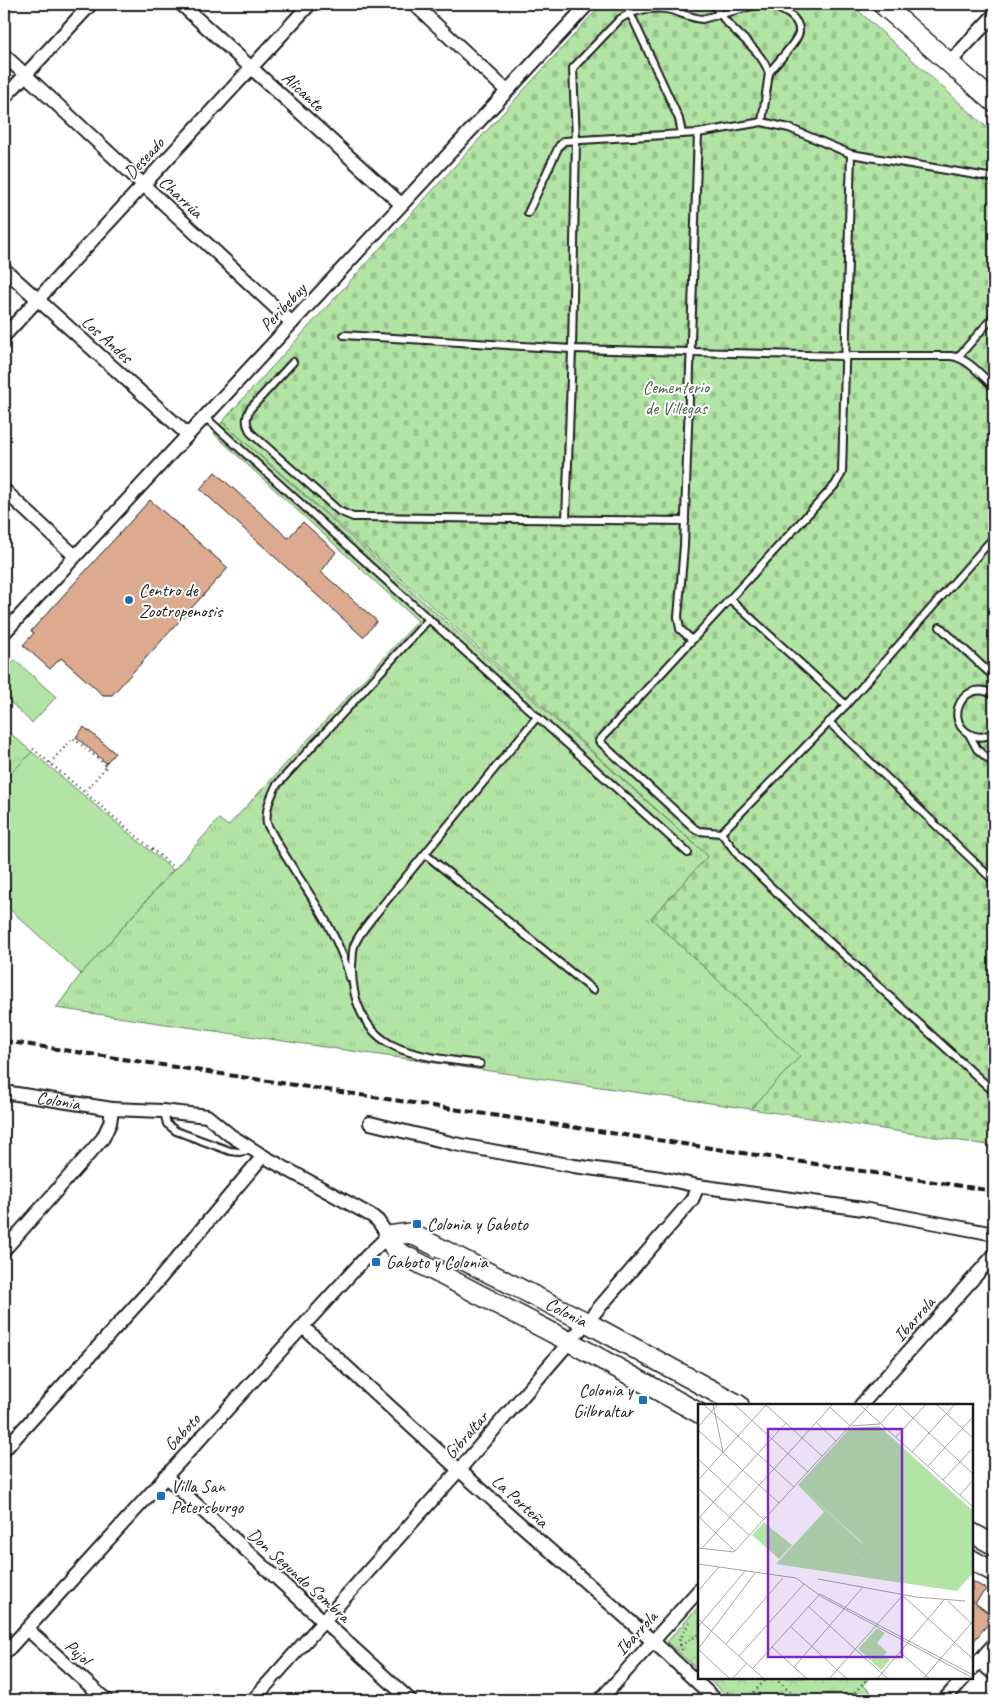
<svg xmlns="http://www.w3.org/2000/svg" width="998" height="1704" viewBox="0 0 998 1704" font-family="Caveat,sans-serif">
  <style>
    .grass { fill: url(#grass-tufts); stroke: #678060 }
    .cemetery { fill: url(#cemetery-stones); stroke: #678060 }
    .park { fill: url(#park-crowns); stroke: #678060 }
    .pitch { fill: #b2e4a5; stroke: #678060 }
    .building { fill: #dcaa8f; stroke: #1c1c1c }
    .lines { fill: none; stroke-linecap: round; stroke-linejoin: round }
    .lane-casing { stroke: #1c1c1c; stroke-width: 10 }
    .street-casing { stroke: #1c1c1c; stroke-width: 16 }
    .secondary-casing { stroke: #1c1c1c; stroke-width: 22 }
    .path { stroke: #1c1c1c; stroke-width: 2.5; stroke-dasharray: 1 4; stroke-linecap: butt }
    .lane { stroke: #fff; stroke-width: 6 }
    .street { stroke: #fff; stroke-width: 12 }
    .secondary { stroke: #fff; stroke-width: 19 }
    .rail { stroke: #1c1c1c; stroke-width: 4; stroke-dasharray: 8 4; stroke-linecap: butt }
    .poi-dot { fill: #1f6fb2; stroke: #fff; stroke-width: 2 }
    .labels { text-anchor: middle; stroke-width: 4; stroke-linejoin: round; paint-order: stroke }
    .street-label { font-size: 18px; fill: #1c1c1c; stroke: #fff }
    .park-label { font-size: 18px; fill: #50624c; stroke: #fff }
    .poi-label { font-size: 18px; fill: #1c1c1c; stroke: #fff; text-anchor: start }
    .inset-road { fill: none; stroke: #a4a4a4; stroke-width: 1 }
    .view { fill: #7b2cbf; fill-opacity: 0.15; stroke: #7b2cbf; stroke-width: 2.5 }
    .inset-edge { fill: none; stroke: #1c1c1c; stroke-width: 2.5 }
  </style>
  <defs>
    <pattern id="grass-tufts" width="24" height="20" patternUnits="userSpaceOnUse" patternTransform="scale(1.25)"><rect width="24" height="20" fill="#b2e4a5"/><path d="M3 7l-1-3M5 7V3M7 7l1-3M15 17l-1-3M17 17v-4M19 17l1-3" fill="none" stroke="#98c38d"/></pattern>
    <pattern id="cemetery-stones" width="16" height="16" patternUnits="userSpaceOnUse" patternTransform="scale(1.25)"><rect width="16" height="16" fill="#b2e4a5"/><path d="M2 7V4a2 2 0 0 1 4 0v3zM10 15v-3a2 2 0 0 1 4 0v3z" fill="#98c38d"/></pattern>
    <pattern id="park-crowns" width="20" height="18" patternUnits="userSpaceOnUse" patternTransform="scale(1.25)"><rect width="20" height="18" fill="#b2e4a5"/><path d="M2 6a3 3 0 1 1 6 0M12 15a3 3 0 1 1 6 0" fill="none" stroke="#98c38d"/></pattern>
  </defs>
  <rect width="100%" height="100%" fill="#fff"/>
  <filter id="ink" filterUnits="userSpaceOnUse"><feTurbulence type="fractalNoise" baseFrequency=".02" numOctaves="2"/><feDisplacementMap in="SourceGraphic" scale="10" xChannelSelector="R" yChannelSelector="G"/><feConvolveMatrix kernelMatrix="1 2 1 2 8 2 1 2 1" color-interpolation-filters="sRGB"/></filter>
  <g filter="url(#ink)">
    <path class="grass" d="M 222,422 L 708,856 L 651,918 L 801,1056 L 751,1109 L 56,1008 L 81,974 L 219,819 L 228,826 L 418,621 L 214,434 Z"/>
    <path class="cemetery" d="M 602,4 L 851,4 L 994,134 L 994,1146 L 751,1109 L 800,1056 L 651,918 L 708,856 L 426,601 L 222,422 Z"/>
    <g class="park">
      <path d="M 4,728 L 32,752 L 4,780 Z"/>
      <path d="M 699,1606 L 699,1671 L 667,1642 Z"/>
      <path d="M 707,1678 L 869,1678 L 863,1685 L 880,1700 L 732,1700 Z"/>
    </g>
    <g class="pitch">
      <path d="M 15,660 L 56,697 L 32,723 L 4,696 L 4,672 Z"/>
      <path d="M 32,752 L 173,870 L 81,974 L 4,904 L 4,780 Z"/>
    </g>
    <g class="building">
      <path d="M 215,472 L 288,538 L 303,522 L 336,552 L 321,572 L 377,621 L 363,637 L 200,489 Z"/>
      <path d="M 150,500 L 228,568 L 112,695 L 103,695 L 61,658 L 50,669 L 23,645 L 34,633 L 31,631 Z"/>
      <path d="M 84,727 L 115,753 L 106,763 L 76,737 Z"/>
      <path d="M 972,1581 L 986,1589 L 975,1603 L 994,1617 L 972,1643 Z"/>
    </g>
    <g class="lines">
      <defs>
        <g id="lane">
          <path d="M 765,4 C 775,5 782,10 790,15 C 795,19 800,25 799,32 C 797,43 776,63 769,73"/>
          <path d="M 629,13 L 634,21 L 679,119 L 682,134"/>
          <path d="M 762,122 L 789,128 L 851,154 L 842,473 L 835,485 L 599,741 L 695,829 L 699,831 L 721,833 L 739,856 L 797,912 L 994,1092"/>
          <path d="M 851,154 L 994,178"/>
          <path d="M 528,213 L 559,146 L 564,141 L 698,133 L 762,122 L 769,73 C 759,44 727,31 714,4"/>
          <path d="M 344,335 L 572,349 L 844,356 L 951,356 C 968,358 982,376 994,387"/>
          <path d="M 958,357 L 994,316"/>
          <path d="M 293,362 L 250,409 C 245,419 246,424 251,433 L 339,511 L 353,517 L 362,517 L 685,521"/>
          <path d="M 205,417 L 688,853"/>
          <path d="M 566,520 L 572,349 L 576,140 L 573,68 L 620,19 C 633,10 655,6 671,10 C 681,13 691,18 702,19 L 760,4"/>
          <path d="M 730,599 L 846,705"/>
          <path d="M 940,627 L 994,677"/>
          <path d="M 692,640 L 680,629 L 678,617 L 684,546 L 698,133"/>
          <path d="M 994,695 C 964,676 941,722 972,735 C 979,738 988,737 994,732"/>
          <path d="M 829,722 L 994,881"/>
          <path d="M 969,734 L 977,749 L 994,764"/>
          <path d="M 721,833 L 846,705 L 994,537"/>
          <path d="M 425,854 L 593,990"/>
          <path d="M 350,978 C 335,921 293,875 267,824 C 265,809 270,799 276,786 L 429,619"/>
          <path d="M 480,1064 C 456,1061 415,1057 394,1046 C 363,1031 351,998 352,965 C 353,959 352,953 354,946 C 358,935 366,926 373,917 L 537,717"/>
          <path d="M 164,1112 L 167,1124 L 176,1131 L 230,1151 L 239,1152 L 251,1150"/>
        </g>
        <g id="street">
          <path d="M 181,4 L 401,204"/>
          <path d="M 414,4 L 507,91"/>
          <path d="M 4,55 L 292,323"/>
          <path d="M 950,62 L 994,15"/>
          <path d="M 4,98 L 91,4"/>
          <path d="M 4,269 L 188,435"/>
          <path d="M 4,336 L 310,4"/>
          <path d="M 4,490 L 75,556"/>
          <path d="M 4,633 L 588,4"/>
          <path id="s1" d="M 4,1092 L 112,1109 L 162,1111 L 207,1116 L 230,1135 L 263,1156 L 372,1216 L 378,1221 L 388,1236 L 367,1256 L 4,1654"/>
          <path d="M 370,1123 L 455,1144 L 574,1166 L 661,1178 L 698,1186 L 863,1209 L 994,1234"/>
          <path d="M 4,1250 L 103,1138 L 110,1123 L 112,1109"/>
          <path d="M 303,1327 L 459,1470 L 666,1653 L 716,1700"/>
          <path d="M 861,1405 L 994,1255"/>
          <path d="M 4,1450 L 157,1282 L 263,1156"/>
          <path d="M 165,1476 L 410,1700"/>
          <path d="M 27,1629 L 106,1700"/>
          <path d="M 979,1661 L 994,1674"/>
          <path d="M 972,1669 L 994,1644"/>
          <path d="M 253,1700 L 459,1470 L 692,1200 L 698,1186"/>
          <path d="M 600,1700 L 699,1590"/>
          <path d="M 944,1700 L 964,1678"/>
        </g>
        <g id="secondary">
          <path d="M 882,4 L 994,102"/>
          <path id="s2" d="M 699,1413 L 570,1342 L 396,1251 L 388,1236 L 410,1233 L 586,1322 L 739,1405"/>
          <path d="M 972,1533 L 994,1545"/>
          <path d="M 972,1560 L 994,1572"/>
        </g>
      </defs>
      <use href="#lane" class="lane-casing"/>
      <use href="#street" class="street-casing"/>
      <use href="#secondary" class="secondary-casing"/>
      <g class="path">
        <path d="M 33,749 L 172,866"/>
        <path d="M 50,763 L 73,738 L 107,766 L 84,792"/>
        <path d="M 680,1645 L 699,1635"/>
        <path d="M 682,1650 L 679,1641 L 690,1621"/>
        <path d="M 775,1678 L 799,1700"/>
        <path d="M 727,1692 L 736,1700"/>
        <path d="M 747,1700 L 767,1678"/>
        <path d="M 848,1700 L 868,1678"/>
      </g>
      <use href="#lane" class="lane"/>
      <use href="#street" class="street"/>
      <use href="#secondary" class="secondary"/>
      <path class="rail" d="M 4,1041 L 994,1191"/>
    </g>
  </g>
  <g class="poi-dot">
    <circle cx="129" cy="600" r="5"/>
    <rect x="412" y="1219" width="10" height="10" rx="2.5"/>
    <rect x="371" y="1257" width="10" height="10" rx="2.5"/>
    <rect x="638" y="1395" width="10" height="10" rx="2.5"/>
    <rect x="156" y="1491" width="10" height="10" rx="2.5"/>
  </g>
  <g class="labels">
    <g class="street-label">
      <text transform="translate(303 91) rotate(42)" y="6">Alicante</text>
      <text transform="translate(144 158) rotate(-47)" y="6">Deseado</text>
      <text transform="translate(181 197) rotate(43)" y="6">Charrúa</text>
      <text transform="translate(283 307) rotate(-47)" y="6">Peribebuy</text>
      <text transform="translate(107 339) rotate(42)" y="6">Los Andes</text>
      <text dy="6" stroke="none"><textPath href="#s1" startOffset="55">Colonia</textPath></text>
      <text dy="6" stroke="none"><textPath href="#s2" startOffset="558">Colonia</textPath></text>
      <text transform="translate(914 1319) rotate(-49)" y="6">Ibarrola</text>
      <text transform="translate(182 1432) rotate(-47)" y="6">Gaboto</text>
      <text transform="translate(466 1435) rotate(-49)" y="6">Gibraltar</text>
      <text transform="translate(520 1501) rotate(42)" y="6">La Porteña</text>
      <text transform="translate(299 1575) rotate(42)" y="6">Don Segundo Sombra</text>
      <text transform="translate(636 1633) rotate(-48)" y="6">Ibarrola</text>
      <text transform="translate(78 1652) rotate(42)" y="6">Pujol</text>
    </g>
    <g class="park-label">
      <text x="676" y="393">Cementerio<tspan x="676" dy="21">de Villegas</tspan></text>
    </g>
    <g class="poi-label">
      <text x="139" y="596">Centro de<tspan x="139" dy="21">Zootropenosis</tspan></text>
      <text x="427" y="1230">Colonia y Gaboto</text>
      <text x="386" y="1268">Gaboto y Colonia</text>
      <text x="633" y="1396" text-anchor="end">Colonia y<tspan x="633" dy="21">Gilbraltar</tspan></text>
      <text x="171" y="1492">Villa San<tspan x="171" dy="21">Petersburgo</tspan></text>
    </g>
  </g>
  <g transform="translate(698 1404)">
    <rect width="275" height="275" fill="#fff"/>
    <path d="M 100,81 L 165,140 L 158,148 L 178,166 L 171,174 L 78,160 L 126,108 Z" fill="#b2e4a5"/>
    <path d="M 181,22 L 275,107 L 275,169 L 259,187 L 171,174 L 178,166 L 158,148 L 165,139 L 100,81 L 152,24 Z" fill="#b2e4a5"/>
    <path d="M 66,118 L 75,126 L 62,138 L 54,131 ZM 179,224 L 187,229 L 179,239 L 189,248 L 186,251 L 192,256 L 183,266 L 160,245 Z" fill="#b2e4a5"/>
    <path d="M 75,126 L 94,141 L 81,155 L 62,138 Z" fill="#b2e4a5"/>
    <path class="inset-road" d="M 5,0 L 96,83M 15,0 L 25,48M 36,0 L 110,68M 67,0 L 124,52M 161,0 L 275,103M 200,0 L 275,70M 238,0 L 275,34M 132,3 L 152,22M 118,18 L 138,37M 182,20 L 200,0M 153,22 L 182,20M 0,23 L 20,0M 0,26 L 81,99M 198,33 L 228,0M 214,48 L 257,0M 0,55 L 66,116M 230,62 L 275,13M 0,76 L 69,0M 245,76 L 275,44M 0,84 L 51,131M 262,91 L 275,76M 1,113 L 37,147M 0,115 L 88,19M 0,144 L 36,148 L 172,0M 4,144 L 135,0M 0,160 L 98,174 L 124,193 L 275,274M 120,175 L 218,193 L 267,197M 0,187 L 21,163M 122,190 L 275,271M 205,192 L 275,255M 250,197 L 275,221M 111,203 L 190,275M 0,215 L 66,275M 0,223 L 47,167M 93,223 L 149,275M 28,240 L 85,174M 74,243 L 109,275M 0,245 L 57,169M 0,245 L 32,275M 202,248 L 232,275M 41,252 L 106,180M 96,263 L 164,184M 55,264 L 122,190M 34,275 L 49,259M 131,275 L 205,191M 179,275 L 246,196M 225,275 L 275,217"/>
    <path class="view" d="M 70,25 L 204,25 L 204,253 L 70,253 Z"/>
    <rect width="275" height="275" class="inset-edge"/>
  </g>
  <rect width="998" height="1704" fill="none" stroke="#fff" stroke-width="20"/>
  <rect x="10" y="10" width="978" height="1684" fill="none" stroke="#1c1c1c" stroke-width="2" filter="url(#ink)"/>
</svg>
